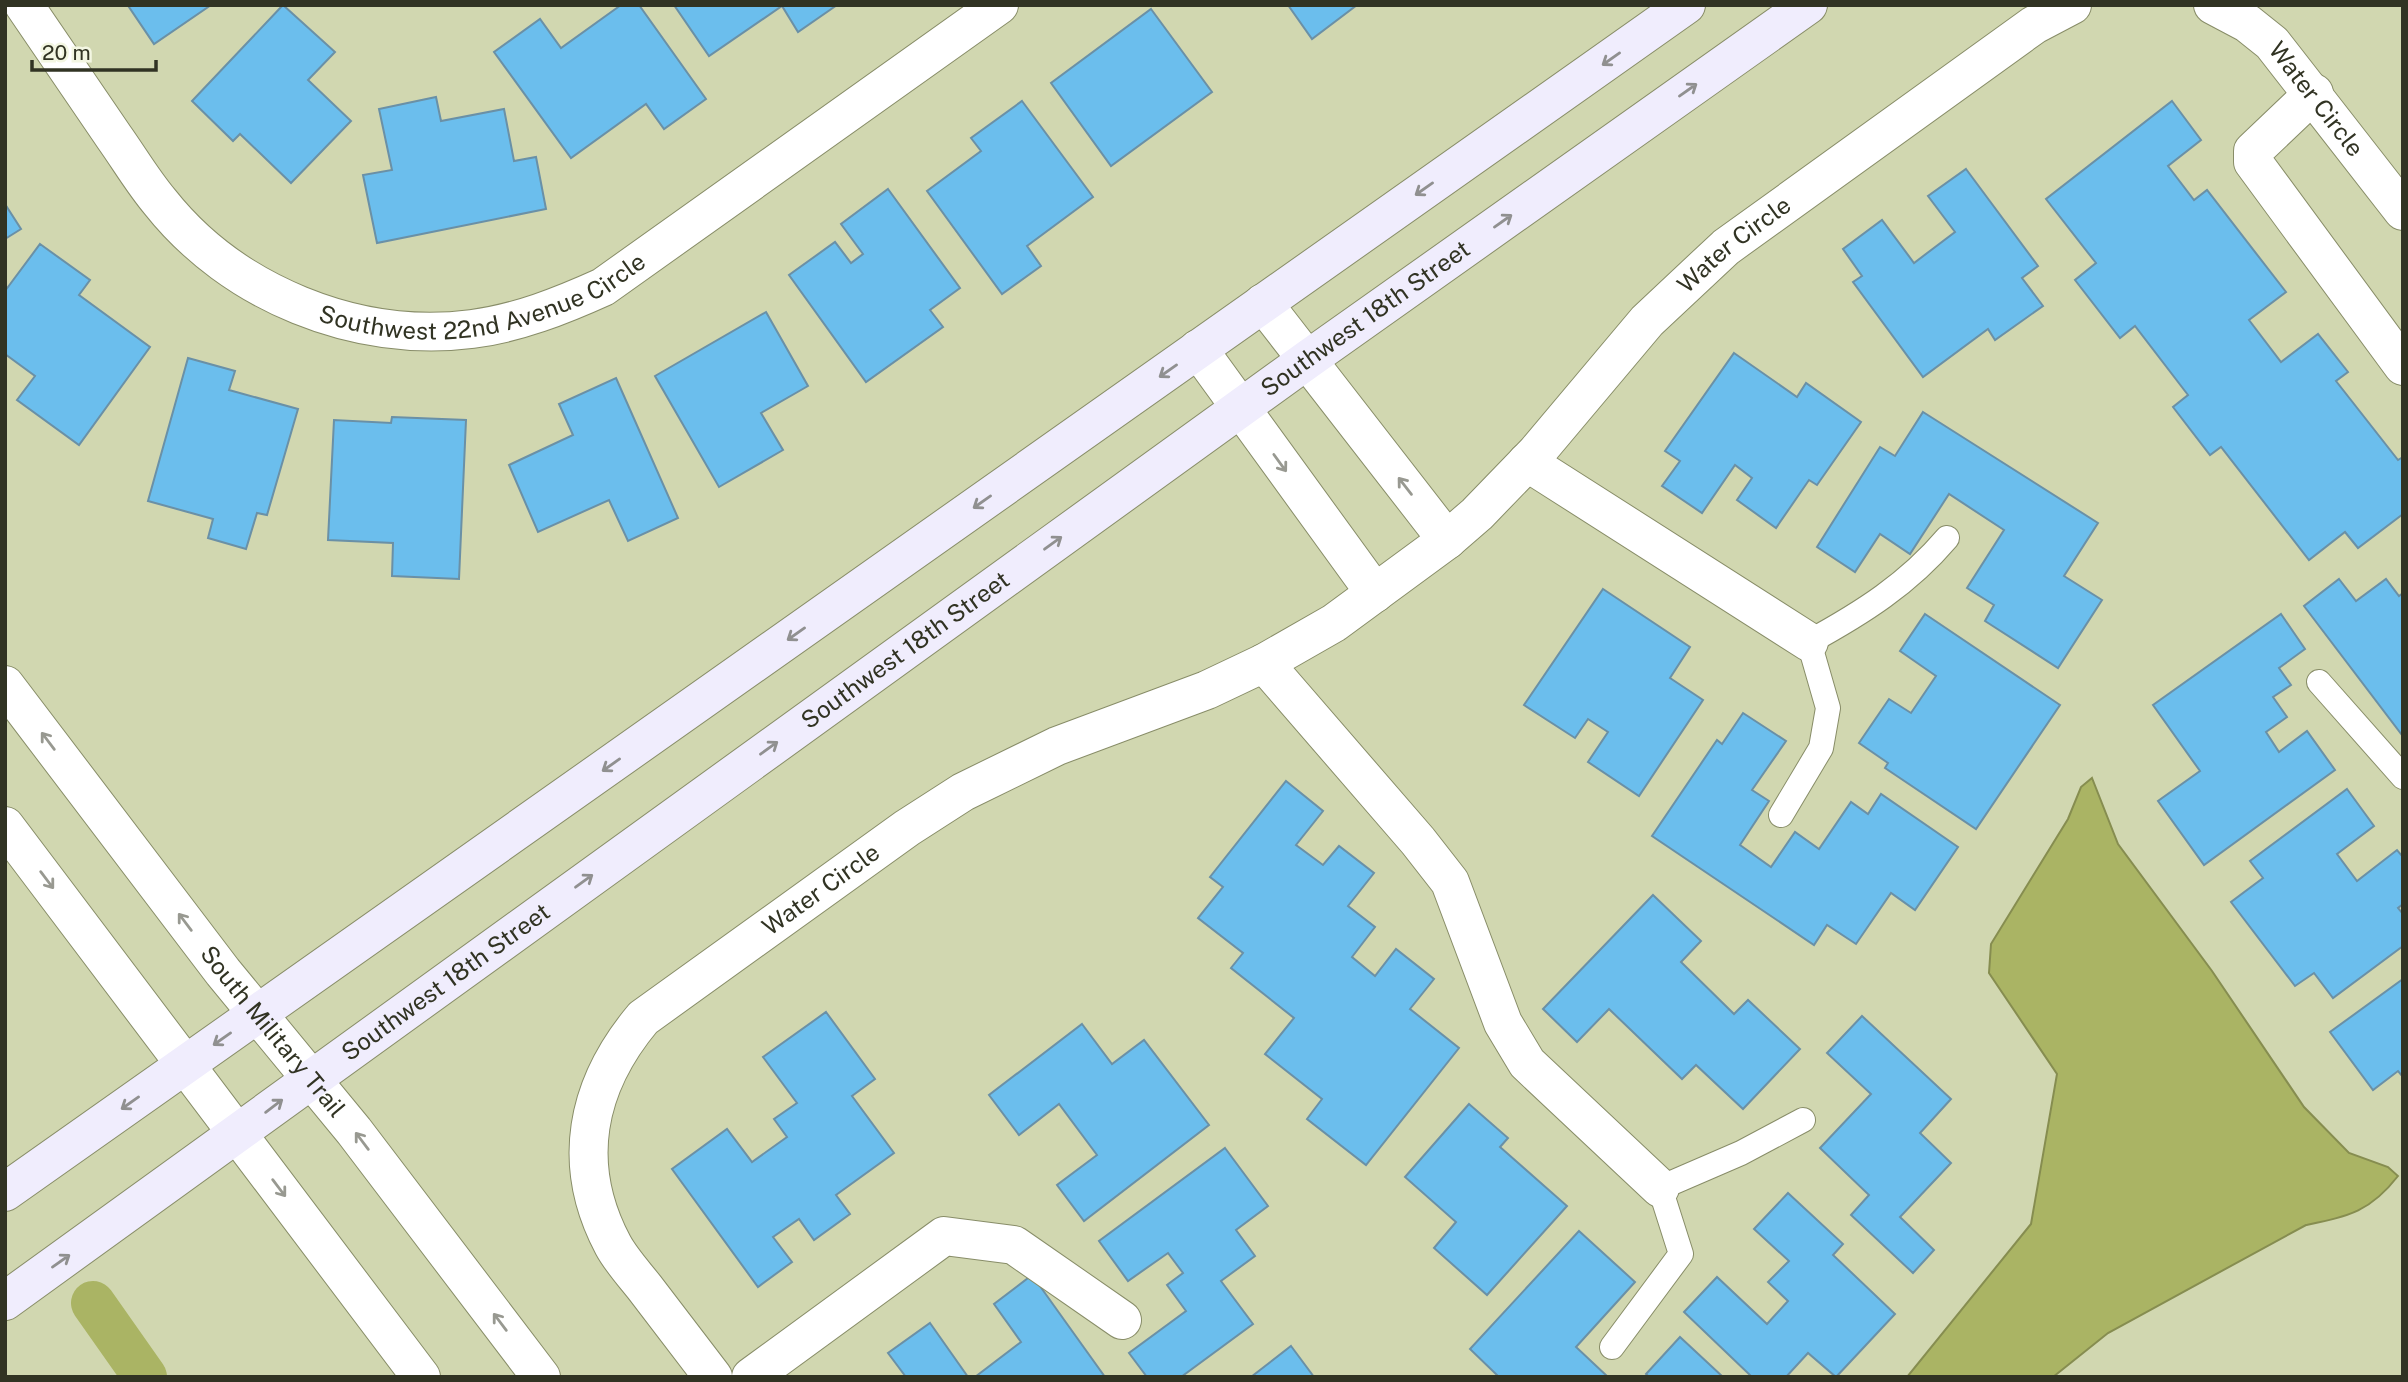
<svg xmlns="http://www.w3.org/2000/svg" width="2408" height="1382" viewBox="0 0 2408 1382" font-family="'Public Sans',sans-serif">
  <style>
    .water { fill: #aab464; stroke: #868d50; stroke-width: 2 }
    .lines { fill: none; stroke-linecap: round; stroke-linejoin: round }
    .canal { stroke: #aab464; stroke-width: 44 }
    .building { fill: #6bbeed; stroke: #6a90a6; stroke-width: 2 }
    .service-casing { stroke: #888d68; stroke-width: 26 }
    .minor-casing { stroke: #888d68; stroke-width: 40 }
    .tertiary-casing { stroke: #888d68; stroke-width: 40 }
    .secondary-casing { stroke: #888d68; stroke-width: 40 }
    .service { stroke: #fff; stroke-width: 24 }
    .minor { stroke: #fff; stroke-width: 38 }
    .tertiary { stroke: #fff; stroke-width: 38 }
    .secondary { stroke: #f0edfd; stroke-width: 38 }
    .oneway { stroke: #909090 }
    .oneway2 { stroke: #989991 }
    .labels { text-anchor: middle; stroke-width: 5; stroke-linejoin: round; paint-order: stroke }
    .street-label { font-size: 24px; fill: #313323; stroke: #f3f6e2 }
  </style>
  <rect width="100%" height="100%" fill="#d1d7b0"/>
  <path class="water" d="M 2092,778 L 2118,844 L 2212,971 L 2304,1107 L 2349,1153 L 2388,1167 L 2398,1176 C 2370,1212 2349,1216 2306,1225 L 2108,1333 L 2053,1377 L 1907,1377 L 2031,1224 L 2057,1074 L 1989,973 L 1991,944 L 2068,819 L 2081,787 Z"/>
  <g class="lines">
    <path class="canal" d="M 93,1303 L 145,1377"/>
  </g>
  <g class="building">
    <path d="M 131,5 L 211,5 L 154,44 L 129,7 Z"/>
    <path d="M 283,5 L 335,52 L 308,80 L 351,121 L 291,183 L 240,134 L 233,141 L 192,101 Z"/>
    <path d="M 621,5 L 639,5 L 706,99 L 664,129 L 646,104 L 571,158 L 494,52 L 540,19 L 561,48 Z"/>
    <path d="M 674,5 L 837,5 L 798,32 L 782,6 L 709,56 Z"/>
    <path d="M 1288,5 L 1357,5 L 1312,39 Z"/>
    <path d="M 1151,9 L 1212,92 L 1111,166 L 1051,83 Z"/>
    <path d="M 436,97 L 441,121 L 504,109 L 514,161 L 536,157 L 546,209 L 377,243 L 363,175 L 392,170 L 379,109 Z"/>
    <path d="M 1022,101 L 1093,197 L 1027,246 L 1041,266 L 1002,294 L 927,191 L 981,151 L 971,138 Z"/>
    <path d="M 2172,101 L 2201,140 L 2168,166 L 2194,200 L 2207,190 L 2286,292 L 2249,320 L 2281,362 L 2318,334 L 2348,372 L 2336,381 L 2398,460 L 2403,457 L 2403,514 L 2358,548 L 2345,532 L 2309,560 L 2221,447 L 2210,455 L 2173,407 L 2188,395 L 2135,326 L 2120,338 L 2075,280 L 2096,263 L 2046,199 Z"/>
    <path d="M 1966,169 L 2038,266 L 2022,278 L 2043,306 L 1995,340 L 1988,329 L 1923,377 L 1853,282 L 1862,276 L 1843,249 L 1882,220 L 1914,263 L 1955,232 L 1928,196 Z"/>
    <path d="M 888,189 L 960,288 L 930,310 L 943,327 L 866,382 L 789,275 L 835,242 L 851,263 L 863,254 L 841,224 Z"/>
    <path d="M 5,204 L 21,229 L 5,239 Z"/>
    <path d="M 40,244 L 90,280 L 79,295 L 150,347 L 79,445 L 17,400 L 35,376 L 5,354 L 5,291 Z"/>
    <path d="M 766,312 L 808,386 L 761,413 L 783,450 L 719,487 L 655,376 Z"/>
    <path d="M 1734,353 L 1797,397 L 1806,383 L 1861,422 L 1817,485 L 1809,480 L 1776,528 L 1737,500 L 1752,478 L 1735,465 L 1702,513 L 1662,486 L 1680,461 L 1665,451 Z"/>
    <path d="M 188,358 L 235,371 L 229,390 L 298,409 L 267,515 L 257,513 L 246,549 L 208,538 L 213,519 L 148,501 Z"/>
    <path d="M 616,378 L 678,518 L 628,541 L 609,500 L 538,532 L 509,465 L 573,435 L 559,404 Z"/>
    <path d="M 1923,412 L 2098,523 L 2064,576 L 2102,600 L 2058,668 L 1985,621 L 1994,605 L 1967,588 L 2004,530 L 1949,494 L 1910,554 L 1880,534 L 1855,572 L 1817,547 L 1880,447 L 1895,456 Z"/>
    <path d="M 392,417 L 466,420 L 459,579 L 392,576 L 393,543 L 328,540 L 334,420 L 391,423 Z"/>
    <path d="M 2339,579 L 2356,601 L 2386,579 L 2399,596 L 2403,593 L 2402,735 L 2304,606 Z"/>
    <path d="M 1603,589 L 1690,647 L 1670,678 L 1703,700 L 1639,796 L 1588,762 L 1608,732 L 1588,719 L 1575,738 L 1524,705 Z"/>
    <path d="M 1925,614 L 2060,705 L 1976,829 L 1885,768 L 1888,763 L 1859,743 L 1889,699 L 1911,713 L 1936,676 L 1900,651 Z"/>
    <path d="M 2281,614 L 2305,649 L 2279,668 L 2291,685 L 2273,697 L 2287,717 L 2266,732 L 2279,752 L 2307,731 L 2335,770 L 2204,865 L 2158,801 L 2200,771 L 2153,705 Z"/>
    <path d="M 1743,713 L 1786,741 L 1752,790 L 1769,801 L 1740,845 L 1771,867 L 1795,832 L 1819,849 L 1851,802 L 1868,814 L 1881,794 L 1958,847 L 1915,910 L 1891,893 L 1856,944 L 1827,925 L 1814,945 L 1652,836 L 1717,740 L 1722,744 Z"/>
    <path d="M 1286,781 L 1323,811 L 1296,845 L 1323,865 L 1339,846 L 1374,873 L 1348,906 L 1375,927 L 1352,957 L 1375,976 L 1396,949 L 1434,979 L 1410,1009 L 1459,1048 L 1366,1165 L 1307,1119 L 1322,1099 L 1265,1054 L 1294,1018 L 1231,968 L 1243,953 L 1198,918 L 1223,887 L 1210,877 Z"/>
    <path d="M 2347,789 L 2374,826 L 2337,854 L 2357,881 L 2397,850 L 2403,857 L 2403,904 L 2398,908 L 2403,914 L 2403,946 L 2333,998 L 2314,973 L 2295,986 L 2231,902 L 2263,878 L 2250,861 Z"/>
    <path d="M 1653,895 L 1701,941 L 1681,962 L 1734,1014 L 1748,1000 L 1800,1049 L 1743,1109 L 1696,1065 L 1682,1079 L 1609,1009 L 1577,1042 L 1543,1009 Z"/>
    <path d="M 2403,979 L 2403,1077 L 2398,1071 L 2373,1090 L 2330,1032 Z"/>
    <path d="M 826,1012 L 875,1079 L 852,1096 L 894,1153 L 836,1195 L 850,1214 L 814,1240 L 799,1219 L 773,1237 L 792,1262 L 758,1287 L 672,1169 L 727,1129 L 752,1162 L 787,1137 L 774,1119 L 797,1103 L 763,1057 Z"/>
    <path d="M 1862,1016 L 1951,1099 L 1920,1133 L 1951,1163 L 1900,1217 L 1934,1250 L 1913,1273 L 1851,1215 L 1869,1195 L 1820,1148 L 1871,1094 L 1827,1053 Z"/>
    <path d="M 1082,1024 L 1112,1064 L 1144,1040 L 1209,1125 L 1084,1221 L 1057,1185 L 1097,1155 L 1059,1104 L 1019,1135 L 989,1095 Z"/>
    <path d="M 1469,1104 L 1508,1138 L 1500,1147 L 1567,1206 L 1487,1295 L 1434,1248 L 1456,1222 L 1405,1177 Z"/>
    <path d="M 1225,1148 L 1268,1206 L 1236,1230 L 1255,1256 L 1221,1281 L 1253,1324 L 1181,1377 L 1147,1377 L 1129,1353 L 1186,1311 L 1167,1285 L 1183,1273 L 1168,1253 L 1128,1281 L 1099,1241 Z"/>
    <path d="M 1788,1193 L 1843,1244 L 1833,1255 L 1895,1314 L 1836,1377 L 1808,1353 L 1786,1377 L 1752,1377 L 1684,1312 L 1717,1277 L 1767,1324 L 1788,1301 L 1768,1282 L 1789,1261 L 1754,1229 Z"/>
    <path d="M 1579,1231 L 1635,1282 L 1576,1347 L 1608,1377 L 1499,1377 L 1470,1349 Z"/>
    <path d="M 1032,1275 L 1105,1377 L 975,1377 L 1021,1342 L 994,1304 Z"/>
    <path d="M 930,1323 L 968,1377 L 906,1377 L 888,1353 Z"/>
    <path d="M 1680,1337 L 1723,1377 L 1649,1377 L 1646,1374 Z"/>
    <path d="M 1291,1346 L 1314,1377 L 1251,1377 Z"/>
  </g>
  <g class="lines">
    <defs>
      <g id="service">
        <path d="M 2319,682 L 2403,777"/>
        <path d="M 1781,815 L 1821,748 L 1828,708 L 1809,642 C 1862,613 1908,584 1947,538"/>
        <path d="M 1612,1347 L 1681,1254 L 1660,1188 L 1741,1153 L 1803,1120"/>
      </g>
      <g id="minor">
        <path id="s1" d="M 24,5 C 54,49 84,93 114,137 C 129,158 143,182 160,202 C 232,293 356,344 472,329 C 518,323 561,306 603,287 L 999,5"/>
        <path id="s2" d="M 2213,5 L 2247,23 L 2272,43 L 2403,211"/>
        <path d="M 2314,93 L 2253,151 L 2253,162 L 2403,366"/>
        <path d="M 1263,303 L 1447,540"/>
        <path d="M 1198,349 L 1375,593"/>
        <path d="M 1527,462 L 1809,642"/>
        <path d="M 1264,663 L 1418,841 L 1450,882 L 1503,1023 L 1527,1063 L 1660,1188"/>
        <path id="s3" d="M 713,1377 C 690,1347 667,1317 645,1288 C 634,1274 621,1260 613,1245 C 570,1164 586,1086 643,1018 L 907,828 L 963,792 L 1057,746 L 1207,690 L 1264,663 L 1334,623 L 1447,540 L 1477,514 L 1536,453 L 1647,321 L 1726,247 L 2034,25 L 2072,5"/>
        <path d="M 751,1377 L 944,1236 L 1014,1245 L 1122,1320"/>
      </g>
      <g id="tertiary">
        <path id="s4" d="M 5,685 L 223,972 L 354,1131 L 541,1377"/>
        <path d="M 5,826 L 421,1377"/>
      </g>
      <g id="secondary">
        <path d="M 5,1192 L 1686,5"/>
        <path id="s5" d="M 5,1301 L 1307,360 L 1808,5"/>
      </g>
    </defs>
    <use href="#service" class="service-casing"/>
    <use href="#minor" class="minor-casing"/>
    <use href="#tertiary" class="tertiary-casing"/>
    <use href="#secondary" class="secondary-casing"/>
    <use href="#service" class="service"/>
    <use href="#minor" class="minor"/>
    <use href="#tertiary" class="tertiary"/>
    <use href="#secondary" class="secondary"/>
  </g>
  <defs><path id="oneway-shaft" d="M-6 0H5M1.5-3L5.5 0L1.5 3" fill="none" stroke-width="1.6" stroke-linecap="round" stroke-linejoin="round" transform="scale(1.75)"/></defs>
  <g class="oneway">
    <use href="#oneway-shaft" transform="translate(1611 59) rotate(145)"/>
    <use href="#oneway-shaft" transform="translate(1688 90) rotate(-35)"/>
    <use href="#oneway-shaft" transform="translate(1424 189) rotate(145)"/>
    <use href="#oneway-shaft" transform="translate(1503 221) rotate(-35)"/>
    <use href="#oneway-shaft" transform="translate(1168 371) rotate(145)"/>
    <use href="#oneway-shaft" transform="translate(982 502) rotate(145)"/>
    <use href="#oneway-shaft" transform="translate(1053 543) rotate(-36)"/>
    <use href="#oneway-shaft" transform="translate(796 634) rotate(145)"/>
    <use href="#oneway-shaft" transform="translate(769 748) rotate(-36)"/>
    <use href="#oneway-shaft" transform="translate(611 765) rotate(145)"/>
    <use href="#oneway-shaft" transform="translate(584 881) rotate(-36)"/>
    <use href="#oneway-shaft" transform="translate(222 1039) rotate(145)"/>
    <use href="#oneway-shaft" transform="translate(130 1103) rotate(145)"/>
    <use href="#oneway-shaft" transform="translate(274 1106) rotate(-37)"/>
    <use href="#oneway-shaft" transform="translate(61 1261) rotate(-35)"/>
  </g>
  <g class="oneway2">
    <use href="#oneway-shaft" transform="translate(1280 463) rotate(54)"/>
    <use href="#oneway-shaft" transform="translate(1405 486) rotate(-128)"/>
    <use href="#oneway-shaft" transform="translate(48 741) rotate(-127)"/>
    <use href="#oneway-shaft" transform="translate(47 880) rotate(53)"/>
    <use href="#oneway-shaft" transform="translate(185 922) rotate(-127)"/>
    <use href="#oneway-shaft" transform="translate(362 1141) rotate(-127)"/>
    <use href="#oneway-shaft" transform="translate(279 1188) rotate(53)"/>
    <use href="#oneway-shaft" transform="translate(500 1322) rotate(-127)"/>
  </g>
  <g class="labels">
    <g class="street-label">
      <text dy="8" stroke="none"><textPath href="#s2" startOffset="142">Water Circle</textPath></text>
      <text dy="8" stroke="none"><textPath href="#s3" startOffset="1764">Water Circle</textPath></text>
      <text dy="8" stroke="none"><textPath href="#s1" startOffset="607">Southwest 22nd Avenue Circle</textPath></text>
      <text dy="8" stroke="none"><textPath href="#s5" startOffset="1678">Southwest 18th Street</textPath></text>
      <text dy="8" stroke="none"><textPath href="#s5" startOffset="1111">Southwest 18th Street</textPath></text>
      <text dy="8" stroke="none"><textPath href="#s3" startOffset="630">Water Circle</textPath></text>
      <text dy="8" stroke="none"><textPath href="#s5" startOffset="544">Southwest 18th Street</textPath></text>
      <text dy="8" stroke="none"><textPath href="#s4" startOffset="438">South Military Trail</textPath></text>
    </g>
  </g>
  <rect width="2408" height="1382" fill="none" stroke="#313323" stroke-width="14"/>
  <path d="M32 60v10h124v-10" fill="none" stroke="#313323" stroke-width="3.5"/>
  <text x="42" y="60" font-size="21" fill="#313323" stroke="#f3f6e2" stroke-width="5" paint-order="stroke">20 m</text>
</svg>
